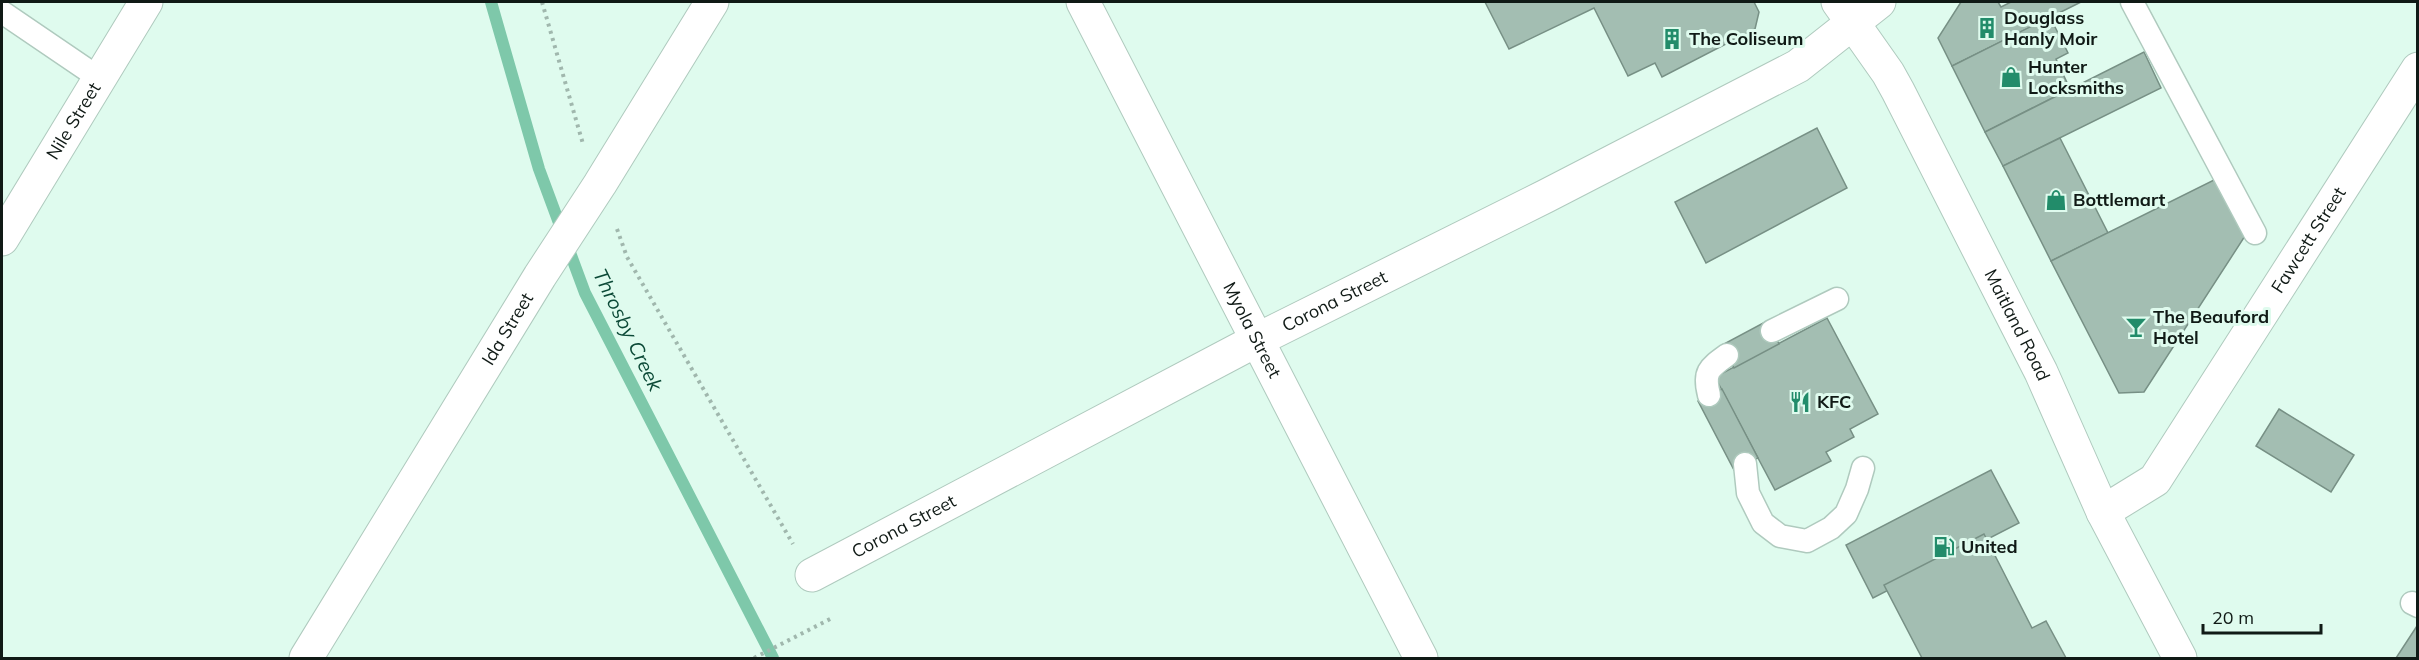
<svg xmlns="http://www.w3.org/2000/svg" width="2419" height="660" viewBox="0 0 2419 660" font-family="Mulish,sans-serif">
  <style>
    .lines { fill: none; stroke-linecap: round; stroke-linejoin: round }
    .stream { stroke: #7ec8aa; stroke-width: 12 }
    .building { fill: #a3beb2; stroke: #779085; stroke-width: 1.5 }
    .service-casing { stroke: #afcabe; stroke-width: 25 }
    .minor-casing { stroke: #afcabe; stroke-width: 35 }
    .primary-casing { stroke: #afcabe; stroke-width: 35 }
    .path { stroke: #a0b7ad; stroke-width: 4; stroke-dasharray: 3 4.5; stroke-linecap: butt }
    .service { stroke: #fff; stroke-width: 22 }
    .minor { stroke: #fff; stroke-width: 33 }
    .primary { stroke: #fff; stroke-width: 33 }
    .labels { text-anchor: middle; stroke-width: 6; stroke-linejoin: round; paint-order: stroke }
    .poi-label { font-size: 18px; font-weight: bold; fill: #101a16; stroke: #dffbee; text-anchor: start }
    .street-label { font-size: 18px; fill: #101a16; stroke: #dffbee }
    .water-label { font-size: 20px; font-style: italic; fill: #0c4a37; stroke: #dffbee }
  </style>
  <rect width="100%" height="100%" fill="#dffbee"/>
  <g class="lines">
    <path class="stream" d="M 491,2 L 539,169 L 585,293 L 773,658"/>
  </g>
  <g class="building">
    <path d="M 1485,2 L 1754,2 L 1759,12 L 1755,29 L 1662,77 L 1655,63 L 1628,76 L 1594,8 L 1509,49 Z"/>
    <path d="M 1961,2 L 1998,2 L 2001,7 L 2011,2 L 2081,2 L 1952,66 L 1938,38 Z"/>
    <path d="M 2050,17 L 2068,53 L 2056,59 L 2070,89 L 1985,132 L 1952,66 Z"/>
    <path d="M 2144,52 L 2161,88 L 2003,166 L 1985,132 Z"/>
    <path d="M 1817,128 L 1847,188 L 1706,263 L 1675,202 Z"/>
    <path d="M 2060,138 L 2108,233 L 2051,261 L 2003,166 Z"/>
    <path d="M 2216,179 L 2245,236 L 2144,392 L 2119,393 L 2051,261 Z"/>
    <path d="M 1827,318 L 1878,414 L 1850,429 L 1854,437 L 1826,452 L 1831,461 L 1775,490 L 1715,377 Z"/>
    <path d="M 1767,321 L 1779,344 L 1734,368 L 1722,345 Z"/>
    <path d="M 1722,389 L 1758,458 L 1734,470 L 1698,401 Z"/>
    <path d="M 2279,409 L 2354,455 L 2331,492 L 2256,446 Z"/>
    <path d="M 1991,470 L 2019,523 L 1873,598 L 1846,545 Z"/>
    <path d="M 1984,534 L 2032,628 L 2046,621 L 2066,658 L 1922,658 L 1884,585 Z"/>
    <path d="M 2417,626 L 2418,658 L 2396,658 Z"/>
  </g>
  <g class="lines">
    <defs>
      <g id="service">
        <path d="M 2132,2 L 2255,233"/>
        <path d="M 2,12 L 99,78"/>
        <path d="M 1772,331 L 1837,299"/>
        <path d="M 1709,395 C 1703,372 1709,368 1727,355"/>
        <path d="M 1745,464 L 1748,493 L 1763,523 L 1780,536 L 1807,541 L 1831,528 L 1846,514 L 1857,489 L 1863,468"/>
        <path d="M 2412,603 L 2418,606"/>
      </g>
      <g id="minor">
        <path id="s1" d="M 1083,2 L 1421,658"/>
        <path id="s2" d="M 2,239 L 146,2"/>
        <path id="s3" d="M 2103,512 L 2155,480 L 2418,69"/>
        <path id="s4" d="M 812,575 L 1257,340 L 1546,196 L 1798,66 L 1879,2"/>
        <path id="s5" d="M 306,658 L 540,276 L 600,184 L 712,2"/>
      </g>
      <g id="primary">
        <path id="s6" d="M 1838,2 L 1888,73 L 1898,91 L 2041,372 L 2103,512 L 2180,658"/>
      </g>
    </defs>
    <use href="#service" class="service-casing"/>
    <use href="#minor" class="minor-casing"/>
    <use href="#primary" class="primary-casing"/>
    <g class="path">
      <path d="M 542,2 L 583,144"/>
      <path d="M 617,229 L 627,257 L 793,544"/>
      <path d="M 754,658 L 834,617"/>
    </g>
    <use href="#service" class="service"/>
    <use href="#minor" class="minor"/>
    <use href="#primary" class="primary"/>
  </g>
  <defs>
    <symbol id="building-bare" viewBox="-9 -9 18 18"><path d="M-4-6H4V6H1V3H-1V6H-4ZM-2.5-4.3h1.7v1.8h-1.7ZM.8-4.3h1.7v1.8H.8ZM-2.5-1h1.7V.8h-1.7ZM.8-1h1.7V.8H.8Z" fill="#228c6a" stroke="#dffbee" stroke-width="2.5" paint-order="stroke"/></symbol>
    <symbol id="shop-bare" viewBox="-9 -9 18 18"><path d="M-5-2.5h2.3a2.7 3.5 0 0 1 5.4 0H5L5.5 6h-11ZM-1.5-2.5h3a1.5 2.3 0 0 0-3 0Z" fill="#228c6a" stroke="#dffbee" stroke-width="2.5" paint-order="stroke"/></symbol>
    <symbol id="bar-bare" viewBox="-9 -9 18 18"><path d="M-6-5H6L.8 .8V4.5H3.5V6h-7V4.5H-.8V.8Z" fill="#228c6a" stroke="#dffbee" stroke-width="2.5" paint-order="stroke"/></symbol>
    <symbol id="restaurant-bare" viewBox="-9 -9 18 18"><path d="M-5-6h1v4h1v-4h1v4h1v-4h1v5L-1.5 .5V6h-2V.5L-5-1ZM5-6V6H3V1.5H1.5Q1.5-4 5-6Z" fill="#228c6a" stroke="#dffbee" stroke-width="2.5" paint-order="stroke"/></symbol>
    <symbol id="fuel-bare" viewBox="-9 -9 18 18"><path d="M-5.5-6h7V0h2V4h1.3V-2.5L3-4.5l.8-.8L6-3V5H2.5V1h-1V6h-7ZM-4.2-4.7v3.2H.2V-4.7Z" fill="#228c6a" stroke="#dffbee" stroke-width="2.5" paint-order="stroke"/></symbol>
  </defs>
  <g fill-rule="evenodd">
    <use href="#building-bare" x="1972" y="13" width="30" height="30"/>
    <use href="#building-bare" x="1657" y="24" width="30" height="30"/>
    <use href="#shop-bare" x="1996" y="62" width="30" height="30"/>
    <use href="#shop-bare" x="2041" y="185" width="30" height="30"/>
    <use href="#bar-bare" x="2121" y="312" width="30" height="30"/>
    <use href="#restaurant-bare" x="1785" y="387" width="30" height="30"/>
    <use href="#fuel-bare" x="1929" y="532" width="30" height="30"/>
  </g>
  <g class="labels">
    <g class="poi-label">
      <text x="2004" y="24">Douglass<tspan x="2004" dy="21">Hanly Moir</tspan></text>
      <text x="1689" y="45">The Coliseum</text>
      <text x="2028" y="73">Hunter<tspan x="2028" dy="21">Locksmiths</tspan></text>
      <text x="2073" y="206">Bottlemart</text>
      <text x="2153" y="323">The Beauford<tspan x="2153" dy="21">Hotel</tspan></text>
      <text x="1817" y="408">KFC</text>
      <text x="1961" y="553">United</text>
    </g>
    <g class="street-label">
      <text dy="6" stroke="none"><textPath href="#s2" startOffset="138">Nile Street</textPath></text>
      <text dy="6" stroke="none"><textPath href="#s3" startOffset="346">Fawcett Street</textPath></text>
      <text dy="6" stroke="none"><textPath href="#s4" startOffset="590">Corona Street</textPath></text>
      <text dy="6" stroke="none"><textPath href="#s6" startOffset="370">Maitland Road</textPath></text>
      <text dy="6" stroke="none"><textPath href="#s5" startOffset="386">Ida Street</textPath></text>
      <text dy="6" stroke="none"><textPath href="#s1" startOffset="369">Myola Street</textPath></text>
      <text dy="6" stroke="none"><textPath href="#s4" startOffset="104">Corona Street</textPath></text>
    </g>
    <g class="water-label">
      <text transform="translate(628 330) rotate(64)" y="7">Throsby Creek</text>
    </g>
  </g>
  <rect width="2419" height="660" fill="none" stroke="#101a16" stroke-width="6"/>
  <path d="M2203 624v9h118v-9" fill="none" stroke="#101a16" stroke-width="3"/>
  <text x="2212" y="624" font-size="18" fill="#101a16" stroke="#dffbee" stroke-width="4.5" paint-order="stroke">20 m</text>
</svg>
